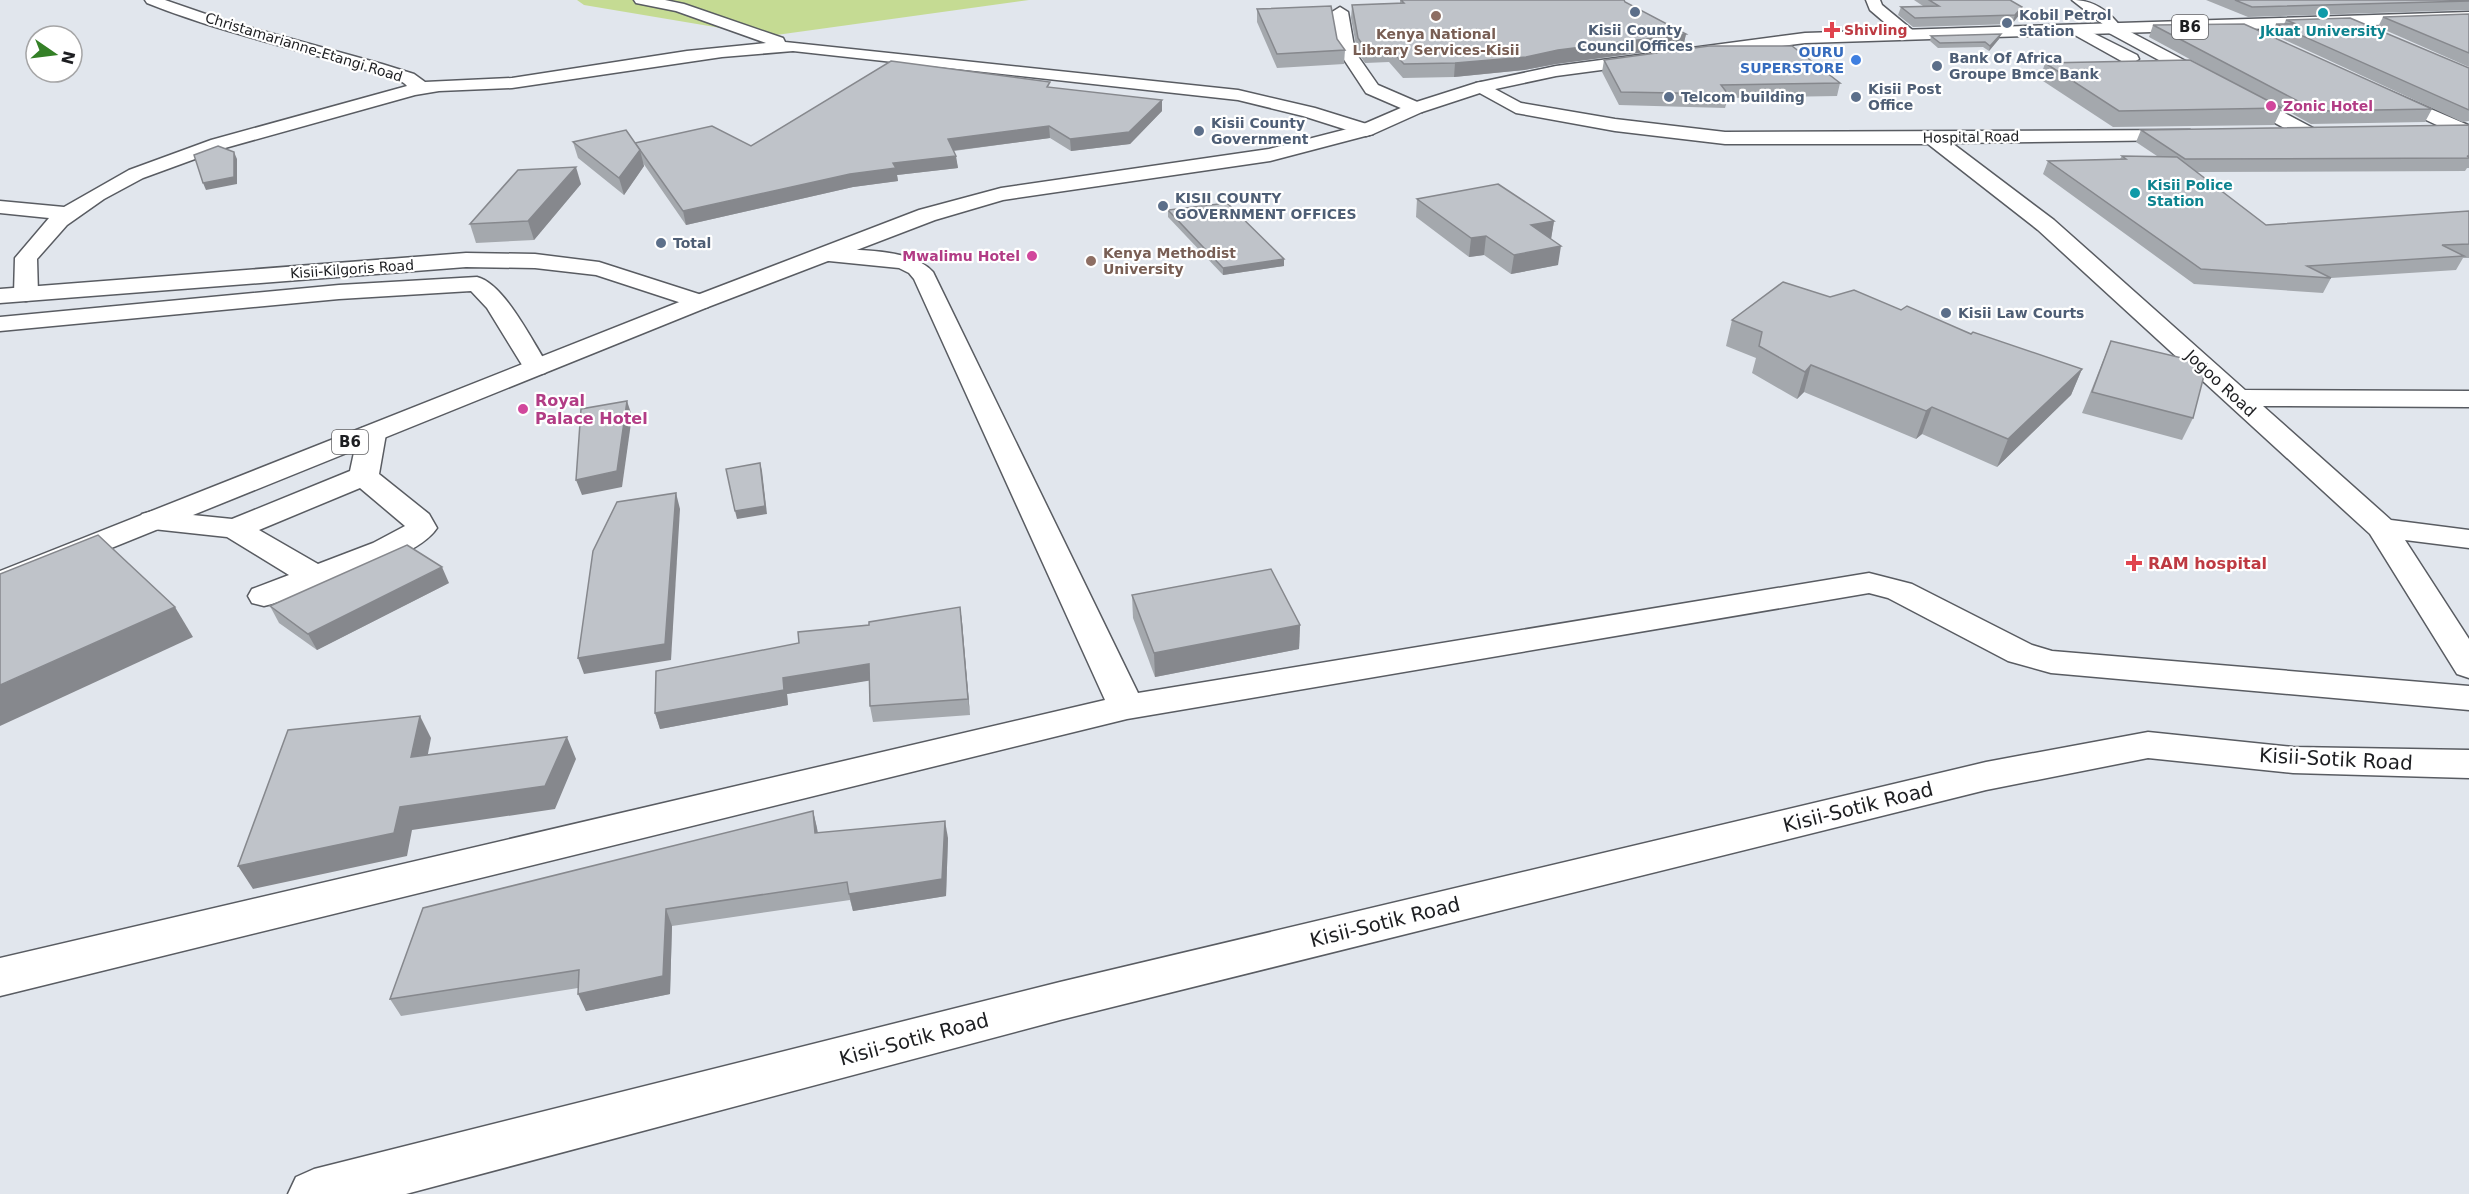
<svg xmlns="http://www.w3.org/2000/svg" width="2469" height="1194" viewBox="0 0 2469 1194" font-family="'DejaVu Sans',sans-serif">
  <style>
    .green { fill: #c5db93 }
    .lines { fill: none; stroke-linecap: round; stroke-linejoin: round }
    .minor-casing { stroke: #595c62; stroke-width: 3 }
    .major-casing { stroke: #595c62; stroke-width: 3 }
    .highway-casing { stroke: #595c62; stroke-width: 3 }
    .minor { fill: #fff; fill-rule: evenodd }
    .major { fill: #fff; fill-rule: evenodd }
    .highway { fill: #fff; fill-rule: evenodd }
    .wall { fill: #a4a8ad }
    .shaded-wall { fill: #86888d }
    .building { fill: #bfc3c9; stroke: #86888d; stroke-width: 1.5 }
    .service-dot { fill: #5c6f8a; stroke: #fff; stroke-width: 2 }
    .culture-dot { fill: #0f9aa8; stroke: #fff; stroke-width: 2 }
    .education-dot { fill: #8d6e63; stroke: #fff; stroke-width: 2 }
    .health-dot { fill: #e0444e; stroke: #fff; stroke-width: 2 }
    .shop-dot { fill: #3f7fe0; stroke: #fff; stroke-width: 2 }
    .hotel-dot { fill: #d1479c; stroke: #fff; stroke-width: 2 }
    .labels { text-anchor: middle; stroke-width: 4.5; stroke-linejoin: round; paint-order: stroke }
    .far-service-label { font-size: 14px; font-weight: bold; fill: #4e5e75; stroke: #fff; text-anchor: start }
    .far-health-label { font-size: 14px; font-weight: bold; fill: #be3a42; stroke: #fff; text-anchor: start }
    .far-culture-label { font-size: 14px; font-weight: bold; fill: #0d838f; stroke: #fff }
    .far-education-label { font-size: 14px; font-weight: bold; fill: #785e54; stroke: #fff }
    .far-street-label { font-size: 14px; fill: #1d1e21; stroke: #fff }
    .far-shop-label { font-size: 14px; font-weight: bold; fill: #366cbe; stroke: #fff; text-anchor: end }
    .far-hotel-label { font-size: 14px; font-weight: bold; fill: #b23c85; stroke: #fff; text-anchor: start }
    .shield { fill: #fff; stroke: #616264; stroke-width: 1.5 }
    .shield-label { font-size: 15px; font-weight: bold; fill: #1d1e21 }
    .street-label { font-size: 16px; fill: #1d1e21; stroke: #fff }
    .hotel-label { font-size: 16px; font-weight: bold; fill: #b23c85; stroke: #fff; text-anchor: start }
    .health-label { font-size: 16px; font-weight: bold; fill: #be3a42; stroke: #fff; text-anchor: start }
    .near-street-label { font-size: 20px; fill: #1d1e21; stroke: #fff }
  </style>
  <rect width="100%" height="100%" fill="#e1e6ed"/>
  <path class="green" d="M 577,0 L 1029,0 L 769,36 L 584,5 Z"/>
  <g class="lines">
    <defs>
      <g id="minor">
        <path d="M 145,0 L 165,0 L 220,19 L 382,64 L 414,74 L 425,82 L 512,78 L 687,51 L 766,43 L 676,11 L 636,3 L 634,0 L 665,0 L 684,4 L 783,38 L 785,42 L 1238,90 L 1315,108 L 1373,126 L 1375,130 L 1373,134 L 1366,136 L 1303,116 L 1238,100 L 793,51 L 722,57 L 512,88 L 439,91 L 415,95 L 225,148 L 143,178 L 104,199 L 67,225 L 37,259 L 38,294 L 34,299 L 26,301 L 18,299 L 14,294 L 15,258 L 49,218 L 0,213 L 0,201 L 64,207 L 129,170 L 211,140 L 407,86 C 402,78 368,71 357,67 C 286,47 215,30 147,3 Z"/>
        <path d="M 1866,0 L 1880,0 L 1882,5 L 1916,33 L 1918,36 L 1916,39 L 1904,39 L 1870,10 Z"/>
        <path d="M 2072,0 C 2093,0 2108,10 2121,27 L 2313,128 L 2315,132 L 2313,136 L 2299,136 L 2109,33 L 2104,25 Z"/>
        <path d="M 1340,7 L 1348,12 L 1355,52 L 1378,85 L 1422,104 L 1425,108 L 1422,112 L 1410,112 L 1366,93 L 1339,52 L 1332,12 Z"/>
        <path d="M 2079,26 L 2137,55 L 2139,59 L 2131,64 L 2125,63 L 2073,34 L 2071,31 L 2073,28 Z"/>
        <path d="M 1482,82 L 1521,103 L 1615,119 L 1725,132 L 2190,130 L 2192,134 L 2190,138 L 2183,140 L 1952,143 L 2054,220 L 2245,390 L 2469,391 L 2469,407 L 2263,406 L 2391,520 L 2469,530 L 2469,548 L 2405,540 L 2469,639 L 2469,678 L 2457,674 L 2370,534 L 2038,230 L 1928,144 L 1725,144 L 1615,131 L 1516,113 L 1476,91 L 1473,87 L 1476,83 Z"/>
        <path d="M 2389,91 L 2468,125 L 2469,131 L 2461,135 L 2454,133 L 2383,100 L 2380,96 L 2383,92 Z"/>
        <path d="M 827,248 C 859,251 911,248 933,272 L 1138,693 L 1869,573 L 1912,584 L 2032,645 L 2052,651 L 2469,686 L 2469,710 L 2051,673 L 2008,661 L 1888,598 L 1869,593 L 1127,719 L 0,996 L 0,958 L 1105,700 L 914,279 L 909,273 L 899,268 L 819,260 L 816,255 L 819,250 Z"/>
        <path d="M 477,277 C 505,284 533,343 549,367 L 545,373 L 536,375 L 527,373 L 487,308 L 471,291 L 339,299 L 0,331 L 0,317 L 339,285 Z"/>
        <path d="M 372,426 L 382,428 L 386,434 L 379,474 L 429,514 L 437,528 C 419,555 356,572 325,583 C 305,591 285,601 264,606 L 252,603 L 248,596 L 252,589 L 289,575 L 227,537 L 153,529 L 142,526 L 138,520 L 142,514 L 153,511 L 232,519 L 350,471 L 358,434 L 362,428 ZM 360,488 L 405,526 L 373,543 L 318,564 L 259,530 Z"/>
        <path d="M 2148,732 L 2293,747 L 2469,750 L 2469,778 L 2293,773 L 2148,758 L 1986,790 L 1060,1020 L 406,1194 L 288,1194 L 296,1177 L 314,1169 L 1060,982 L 1986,762 Z"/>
      </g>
      <path id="major" d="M 466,253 L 535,254 L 599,262 L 708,297 L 712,302 L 708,307 L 700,309 L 596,275 L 535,268 L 466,267 L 0,303 L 0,289 Z"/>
      <path id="highway" d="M 2469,12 L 2469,22 L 1805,43 L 1556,76 L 1486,91 L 1422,112 L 1373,134 L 1270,161 L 1003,200 L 935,220 L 708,307 L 0,593 L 0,571 L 692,297 L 919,210 L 1001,188 L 1269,149 L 1359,126 L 1410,104 L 1476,83 L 1556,66 L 1805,33 Z"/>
    </defs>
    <use href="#minor" class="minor-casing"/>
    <use href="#major" class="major-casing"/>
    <use href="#highway" class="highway-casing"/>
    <use href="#minor" class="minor"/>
    <use href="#major" class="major"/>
    <use href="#highway" class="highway"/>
  </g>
  <g class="wall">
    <path d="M 1400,0 L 1624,0 L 1625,2 L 1686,34 L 1683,47 L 1556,64 L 1524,70 L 1454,77 L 1403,78 L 1389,62 L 1365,63 L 1357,51 L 1351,18 L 1352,5 L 1400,3 Z"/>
    <path d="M 1914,0 L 2010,0 L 2022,7 L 2019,15 L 2012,24 L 1913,27 L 1898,15 L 1901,7 L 1923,6 Z"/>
    <path d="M 2206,0 L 2469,0 L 2469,10 L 2248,17 Z"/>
    <path d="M 1257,9 L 1337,39 L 1345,50 L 1344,64 L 1277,68 L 1257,22 Z"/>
    <path d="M 2469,14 L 2469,67 L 2378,27 L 2383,17 Z"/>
    <path d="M 2286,20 L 2469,68 L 2469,121 L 2462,122 L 2272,34 L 2276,24 L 2284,24 Z"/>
    <path d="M 2153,25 L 2432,109 L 2425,122 L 2311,124 L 2282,108 L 2274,125 L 2113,127 L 2040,79 L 2045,63 L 2280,108 L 2149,37 Z"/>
    <path d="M 1931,36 L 1999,39 L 1989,51 L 1983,47 L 1938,48 L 1930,41 Z"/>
    <path d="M 1604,60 L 1840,83 L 1837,96 L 1728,98 L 1725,108 L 1619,105 L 1602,72 Z"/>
    <path d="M 1050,87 L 1162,111 L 1130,144 L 1071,151 L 1050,138 L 954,151 L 958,168 L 897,175 L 898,181 L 853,187 L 686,225 L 643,163 L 644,166 L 624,195 L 578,158 L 573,142 L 751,146 Z"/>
    <path d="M 2469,125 L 2469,168 L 2467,168 L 2465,171 L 2196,172 L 2266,225 L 2469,211 L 2469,258 L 2463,258 L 2456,270 L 2331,278 L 2323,293 L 2194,284 L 2043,174 L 2048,161 L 2120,159 L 2122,156 L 2157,156 L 2136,142 L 2141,130 Z"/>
    <path d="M 581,184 L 534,240 L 476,243 L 470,224 Z"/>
    <path d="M 1417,199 L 1554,221 L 1551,239 L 1558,265 L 1511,274 L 1484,255 L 1469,257 L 1416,217 Z"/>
    <path d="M 1168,210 L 1284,259 L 1284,266 L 1223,275 L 1168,217 Z"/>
    <path d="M 1830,297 L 1901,310 L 1971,334 L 2082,369 L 2071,395 L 1997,467 L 1922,434 L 1916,439 L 1804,392 L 1797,399 L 1752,373 L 1756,358 L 1726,346 L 1732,320 Z"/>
    <path d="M 2111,341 L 2193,418 L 2182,440 L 2082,413 Z"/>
    <path d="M 449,583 L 317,650 L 279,623 L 270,606 Z"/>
    <path d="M 1132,595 L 1300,625 L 1299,649 L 1155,677 L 1133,618 Z"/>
    <path d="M 960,607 L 962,622 L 970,715 L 873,722 L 870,706 L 869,680 L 787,694 L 788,705 L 660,729 L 655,713 L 799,643 Z"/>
    <path d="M 813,811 L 818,833 L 948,838 L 946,896 L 853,911 L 850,900 L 672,926 L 670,994 L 586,1011 L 578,988 L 401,1016 L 390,999 Z"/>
  </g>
  <g class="shaded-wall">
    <path d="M 2022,7 L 2019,15 L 2012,24 L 2015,15 Z"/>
    <path d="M 1686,34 L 1683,47 L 1556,64 L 1524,70 L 1454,77 L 1455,63 Z"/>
    <path d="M 2001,34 L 1999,39 L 1989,51 L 1990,46 Z"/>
    <path d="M 1162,100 L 1162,111 L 1130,144 L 1071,151 L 1070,139 Z"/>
    <path d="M 1049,126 L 1050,138 L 950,151 L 948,139 Z"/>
    <path d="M 640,150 L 644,166 L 624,195 L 619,178 Z"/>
    <path d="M 234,152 L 237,159 L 237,184 L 206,190 L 203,183 Z"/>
    <path d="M 956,156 L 958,168 L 897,175 L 898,181 L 853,187 L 686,225 L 683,211 L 850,174 L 893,163 Z"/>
    <path d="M 576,167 L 581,184 L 534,240 L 528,221 Z"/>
    <path d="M 1554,221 L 1551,239 L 1531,225 Z"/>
    <path d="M 1486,236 L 1484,255 L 1469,257 L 1471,238 Z"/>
    <path d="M 1561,246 L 1558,265 L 1511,274 L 1514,255 Z"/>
    <path d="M 1284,259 L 1284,266 L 1223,275 L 1223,268 Z"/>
    <path d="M 1811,365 L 1804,392 L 1797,399 L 1805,372 Z"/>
    <path d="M 2082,369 L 2071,395 L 1997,467 L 2008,439 Z"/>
    <path d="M 627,401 L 632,416 L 622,487 L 582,495 L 576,480 Z"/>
    <path d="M 1932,407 L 1922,434 L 1916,439 L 1926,411 Z"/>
    <path d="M 760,463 L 762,471 L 767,514 L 737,519 L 735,511 Z"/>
    <path d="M 676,493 L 680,509 L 671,660 L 584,674 L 578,658 Z"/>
    <path d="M 442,567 L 449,583 L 317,650 L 308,634 Z"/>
    <path d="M 175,607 L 193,637 L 0,726 L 0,685 Z"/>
    <path d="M 960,607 L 962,622 L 970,715 L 968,699 Z"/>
    <path d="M 1300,625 L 1299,649 L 1155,677 L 1154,653 Z"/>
    <path d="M 869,664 L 873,680 L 787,694 L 788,705 L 660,729 L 655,713 L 783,678 Z"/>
    <path d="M 420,716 L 431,738 L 423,780 L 411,757 Z"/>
    <path d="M 567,737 L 576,759 L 555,809 L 412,830 L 407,856 L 253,889 L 238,866 Z"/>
    <path d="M 813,811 L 817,828 L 820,851 L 815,833 Z"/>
    <path d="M 945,821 L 948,838 L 946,896 L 853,911 L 849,894 Z"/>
    <path d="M 666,909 L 672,926 L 670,994 L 586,1011 L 578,994 Z"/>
  </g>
  <g class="building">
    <path d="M 1401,0 L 1624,0 L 1625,2 L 1686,34 L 1558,50 L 1526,57 L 1455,63 L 1404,64 L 1389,48 L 1366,50 L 1358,38 L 1352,5 L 1404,3 Z"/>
    <path d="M 1929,0 L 2010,0 L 2022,7 L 2015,15 L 1915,18 L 1901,7 L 1939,6 Z"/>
    <path d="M 2235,0 L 2469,0 L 2469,1 L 2252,7 Z"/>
    <path d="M 1331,6 L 1337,39 L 1345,50 L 1277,54 L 1257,9 Z"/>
    <path d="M 2469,14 L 2469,53 L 2383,17 Z"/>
    <path d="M 2350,18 L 2469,68 L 2469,110 L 2276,24 L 2296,24 L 2286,20 Z"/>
    <path d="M 2244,24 L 2432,109 L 2317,111 L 2153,25 Z"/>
    <path d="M 2001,34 L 1990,46 L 1985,42 L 1940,43 L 1931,36 Z"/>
    <path d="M 1709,46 L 1792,46 L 1840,83 L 1721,85 L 1728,94 L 1621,92 L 1604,60 Z"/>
    <path d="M 2190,60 L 2282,108 L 2119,111 L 2045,63 Z"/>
    <path d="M 891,61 L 1050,82 L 1047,87 L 1162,100 L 1129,132 L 1070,139 L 1049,126 L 948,139 L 956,156 L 893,163 L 896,168 L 850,174 L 683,211 L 635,143 L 712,126 L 751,146 Z"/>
    <path d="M 2469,125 L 2469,156 L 2467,156 L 2469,157 L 2469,158 L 2185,159 L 2141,130 Z"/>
    <path d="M 626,130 L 640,150 L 619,178 L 573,142 Z"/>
    <path d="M 218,146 L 234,152 L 234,177 L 203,183 L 194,155 Z"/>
    <path d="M 2122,156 L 2177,157 L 2266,225 L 2469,211 L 2469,244 L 2442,245 L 2464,256 L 2307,266 L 2331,278 L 2201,269 L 2048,161 L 2126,159 Z"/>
    <path d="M 576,167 L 528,221 L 470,224 L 518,170 Z"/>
    <path d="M 1498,184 L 1554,221 L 1531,225 L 1561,246 L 1514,255 L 1486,236 L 1471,238 L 1417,199 Z"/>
    <path d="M 1227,203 L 1284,259 L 1223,268 L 1168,210 Z"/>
    <path d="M 1783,282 L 1830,297 L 1854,290 L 1901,310 L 1907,306 L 1971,334 L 1973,332 L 2082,369 L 2008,439 L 1932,407 L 1926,411 L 1811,365 L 1805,372 L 1759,346 L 1762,332 L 1732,320 Z"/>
    <path d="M 2111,341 L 2207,364 L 2193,418 L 2092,392 Z"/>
    <path d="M 627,401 L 617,471 L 576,480 L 581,409 Z"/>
    <path d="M 760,463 L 765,506 L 735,511 L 726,469 Z"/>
    <path d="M 676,493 L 665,644 L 578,658 L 593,551 L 617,502 Z"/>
    <path d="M 98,535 L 175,607 L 0,685 L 0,574 Z"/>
    <path d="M 407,545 L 442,567 L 308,634 L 270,606 Z"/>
    <path d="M 1271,569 L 1300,625 L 1154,653 L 1132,595 Z"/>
    <path d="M 960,607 L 968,699 L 870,706 L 869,664 L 783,678 L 784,690 L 655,713 L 656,671 L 799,643 L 798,632 L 869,625 L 869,622 Z"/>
    <path d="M 420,716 L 411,757 L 567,737 L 545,786 L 400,807 L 394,833 L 238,866 L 288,730 Z"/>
    <path d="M 813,811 L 815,833 L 945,821 L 942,879 L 849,894 L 847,882 L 666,909 L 663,976 L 578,994 L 579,970 L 390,999 L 423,908 Z"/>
  </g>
  <g class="service-dot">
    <circle cx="1635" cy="12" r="6"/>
    <circle cx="2007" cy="23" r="6"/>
    <circle cx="1937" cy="66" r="6"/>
    <circle cx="1669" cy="97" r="6"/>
    <circle cx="1856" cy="97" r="6"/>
    <circle cx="1199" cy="131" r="6"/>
    <circle cx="1163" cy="206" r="6"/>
    <circle cx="661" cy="243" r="6"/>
    <circle cx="1946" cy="313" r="6"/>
  </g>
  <g class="culture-dot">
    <circle cx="2323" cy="13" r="6"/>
    <circle cx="2135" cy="193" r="6"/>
  </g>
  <g class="education-dot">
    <circle cx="1436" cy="16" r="6"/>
    <circle cx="1091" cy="261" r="6"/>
  </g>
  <g class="health-dot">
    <path d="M1829 21h6v6h6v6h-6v6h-6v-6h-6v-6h6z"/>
    <path d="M2131 554h6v6h6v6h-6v6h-6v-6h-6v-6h6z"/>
  </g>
  <circle class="shop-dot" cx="1856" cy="60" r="6"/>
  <g class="hotel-dot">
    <circle cx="2271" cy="106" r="6"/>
    <circle cx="1032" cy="256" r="6"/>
    <circle cx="523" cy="409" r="6"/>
  </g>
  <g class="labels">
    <g class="far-service-label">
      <text x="2019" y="20">Kobil Petrol<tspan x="2019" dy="16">station</tspan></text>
      <text x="1635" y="35" text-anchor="middle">Kisii County<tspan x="1635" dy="16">Council Offices</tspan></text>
      <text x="1949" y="63">Bank Of Africa<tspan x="1949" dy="16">Groupe Bmce Bank</tspan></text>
      <text x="1868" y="94">Kisii Post<tspan x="1868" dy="16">Office</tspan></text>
      <text x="1681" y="102">Telcom building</text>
      <text x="1211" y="128">Kisii County<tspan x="1211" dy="16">Government</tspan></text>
      <text x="1175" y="203">KISII COUNTY<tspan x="1175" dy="16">GOVERNMENT OFFICES</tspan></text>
      <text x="673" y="248">Total</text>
      <text x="1958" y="318">Kisii Law Courts</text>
    </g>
    <g class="far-health-label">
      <text x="1844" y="35">Shivling</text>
    </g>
    <g class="far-culture-label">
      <text x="2323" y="36">Jkuat University</text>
      <text x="2147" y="190" text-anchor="start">Kisii Police<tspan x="2147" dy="16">Station</tspan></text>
    </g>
    <g class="far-education-label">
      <text x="1436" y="39">Kenya National<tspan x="1436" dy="16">Library Services-Kisii</tspan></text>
      <text x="1103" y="258" text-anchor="start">Kenya Methodist<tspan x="1103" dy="16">University</tspan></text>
    </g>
    <g class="far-street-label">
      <text transform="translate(304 47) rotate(17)" y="5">Christamarianne-Etangi Road</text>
      <text transform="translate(1971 137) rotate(-1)" y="5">Hospital Road</text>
      <text transform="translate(352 269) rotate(-4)" y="5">Kisii-Kilgoris Road</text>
    </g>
    <g class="far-shop-label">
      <text x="1844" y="57">OURU<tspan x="1844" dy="16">SUPERSTORE</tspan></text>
    </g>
    <g class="far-hotel-label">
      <text x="2283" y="111">Zonic Hotel</text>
      <text x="1020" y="261" text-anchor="end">Mwalimu Hotel</text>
    </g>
    <g class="shield">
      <rect x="2172" y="15" width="36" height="24" rx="4.5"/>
      <rect x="332" y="430" width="36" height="24" rx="4.5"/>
    </g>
    <g class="shield-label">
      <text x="2190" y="32">B6</text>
      <text x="350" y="447">B6</text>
    </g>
    <g class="street-label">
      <text transform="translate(2221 383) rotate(43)" y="6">Jogoo Road</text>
    </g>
    <g class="hotel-label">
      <text x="535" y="406">Royal<tspan x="535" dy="18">Palace Hotel</tspan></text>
    </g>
    <g class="health-label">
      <text x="2148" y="569">RAM hospital</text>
    </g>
    <g class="near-street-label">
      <text transform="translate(2336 759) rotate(3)" y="7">Kisii-Sotik Road</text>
      <text transform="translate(1858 807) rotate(-14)" y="7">Kisii-Sotik Road</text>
      <text transform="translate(1385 922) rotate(-14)" y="7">Kisii-Sotik Road</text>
      <text transform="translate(914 1039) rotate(-15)" y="7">Kisii-Sotik Road</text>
    </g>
  </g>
  <g transform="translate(54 54) rotate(104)"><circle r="28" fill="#ffffff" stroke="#a5a5a6" stroke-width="1.5"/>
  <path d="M0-4.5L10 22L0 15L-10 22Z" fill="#348027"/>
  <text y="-9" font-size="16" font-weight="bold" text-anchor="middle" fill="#1d1e21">N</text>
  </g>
</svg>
